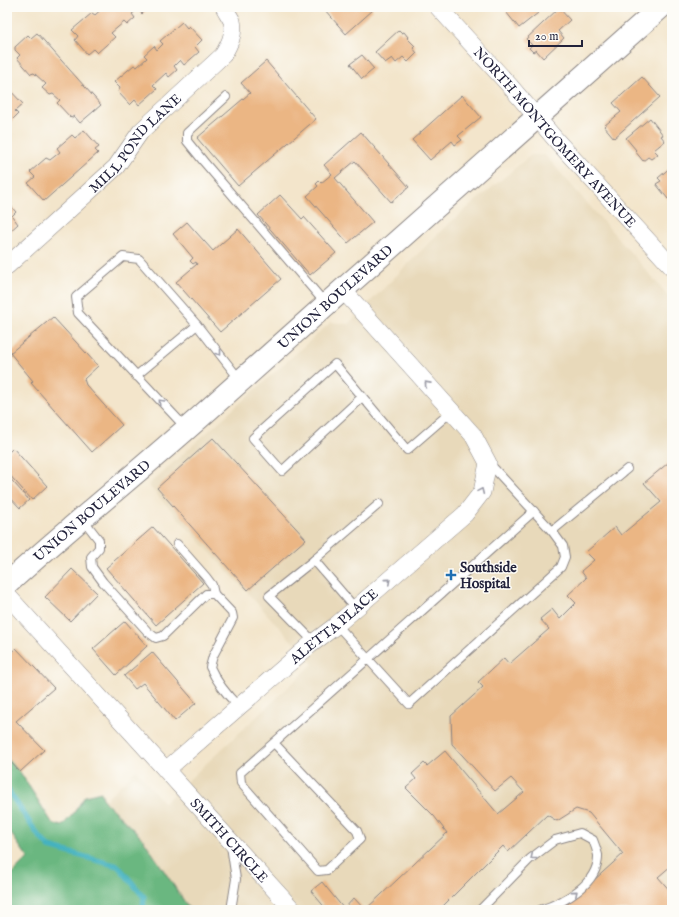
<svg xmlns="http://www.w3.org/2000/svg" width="679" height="917" viewBox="0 0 679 917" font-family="'IM FELL English',serif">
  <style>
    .built { fill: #e8d9ba }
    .forest { fill: #6bb780; stroke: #466c5e }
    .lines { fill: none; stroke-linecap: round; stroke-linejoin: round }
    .stream { stroke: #44b2bf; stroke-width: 5.5 }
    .building { fill: #ebb684 }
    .service-casing { stroke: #8a8483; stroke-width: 10 }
    .minor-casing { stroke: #8a8483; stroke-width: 18 }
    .secondary-casing { stroke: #8a8483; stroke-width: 24 }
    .service { stroke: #fff; stroke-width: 8 }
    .minor { stroke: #fff; stroke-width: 17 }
    .secondary { stroke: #fff; stroke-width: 22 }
    .oneway { stroke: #9c9ca7 }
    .poi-dot { fill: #1f6fb2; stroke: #fdfcf7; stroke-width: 1.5 }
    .labels { text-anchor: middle; stroke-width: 3; stroke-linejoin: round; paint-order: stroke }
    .street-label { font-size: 14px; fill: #22223b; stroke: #fdfcf7 }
    .poi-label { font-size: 14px; font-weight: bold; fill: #22223b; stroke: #fdfcf7; text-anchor: start }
  </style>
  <rect width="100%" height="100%" fill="#fdfcf7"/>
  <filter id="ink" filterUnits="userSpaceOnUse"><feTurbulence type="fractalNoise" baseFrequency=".025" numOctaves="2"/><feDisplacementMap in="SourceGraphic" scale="8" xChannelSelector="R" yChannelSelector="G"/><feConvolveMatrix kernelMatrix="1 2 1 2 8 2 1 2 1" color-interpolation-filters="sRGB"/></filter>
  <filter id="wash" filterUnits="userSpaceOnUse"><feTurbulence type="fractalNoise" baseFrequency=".012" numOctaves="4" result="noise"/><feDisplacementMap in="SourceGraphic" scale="16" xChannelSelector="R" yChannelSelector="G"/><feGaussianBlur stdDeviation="0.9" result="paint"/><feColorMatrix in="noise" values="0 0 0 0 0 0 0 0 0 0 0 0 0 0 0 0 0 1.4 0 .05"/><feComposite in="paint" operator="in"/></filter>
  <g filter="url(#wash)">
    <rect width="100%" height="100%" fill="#f3e5cb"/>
    <path class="built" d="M 531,155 L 545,155 L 672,300 L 672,910 L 190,910 L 143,839 L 104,801 L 136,770 L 164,803 L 313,664 L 148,485 L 331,322 L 348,324 L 447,225 Z"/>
    <path class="forest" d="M 7,758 L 20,772 L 53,824 L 62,826 L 73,814 L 85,796 L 101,792 L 104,801 L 143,839 L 190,910 L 7,910 L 7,879 L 28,858 L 7,828 Z"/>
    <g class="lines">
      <path class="stream" d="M 7,789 L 38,835 L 49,847 L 118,866 L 144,897 L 143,910"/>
    </g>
    <g id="blocks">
      <g class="building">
        <path d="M 104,7 L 149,7 L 142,14 L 138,9 L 132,14 L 135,18 L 127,25 L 124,22 L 111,33 L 115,37 L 97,53 L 93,49 L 87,54 L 75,40 L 78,36 L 72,30 L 92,13 L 95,15 Z"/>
        <path d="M 326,7 L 356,7 L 358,8 L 359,7 L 370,7 L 373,10 L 346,34 L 324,9 Z"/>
        <path d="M 508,7 L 533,7 L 538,13 L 519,28 L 506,12 L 509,9 Z"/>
        <path d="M 559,8 L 570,20 L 558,31 L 564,38 L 543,58 L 536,50 L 533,52 L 529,48 L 532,45 L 526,39 Z"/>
        <path d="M 182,22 L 187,28 L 189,26 L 202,40 L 195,47 L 199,52 L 184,65 L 180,60 L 174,66 L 177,70 L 169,77 L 166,73 L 153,85 L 157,89 L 139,105 L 135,100 L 130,105 L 118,92 L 120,88 L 114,82 L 134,65 L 137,67 L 147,58 L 144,55 L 154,46 L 157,50 L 163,44 L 160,41 Z"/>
        <path d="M 399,30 L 402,33 L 404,32 L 408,37 L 407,38 L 415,46 L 413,48 L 417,53 L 408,62 L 403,57 L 396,63 L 392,58 L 385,63 L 375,52 Z"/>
        <path d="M 37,33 L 101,105 L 80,123 L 74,116 L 71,118 L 57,103 L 60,100 L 53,94 L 50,95 L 42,88 L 46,84 L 34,73 L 31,74 L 17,58 L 20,55 L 15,50 L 15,47 L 28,35 L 31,38 Z"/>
        <path d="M 362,55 L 374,69 L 362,79 L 350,64 Z"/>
        <path d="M 266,61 L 316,119 L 238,186 L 197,138 L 250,93 L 241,83 Z"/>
        <path d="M 642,77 L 660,97 L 614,138 L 604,126 L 621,112 L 613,103 Z"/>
        <path d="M 7,87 L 23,104 L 15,111 L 18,114 L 7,125 Z"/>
        <path d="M 462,95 L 481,117 L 458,136 L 462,140 L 455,145 L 452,141 L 430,160 L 412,140 Z"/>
        <path d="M 650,118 L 663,135 L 661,136 L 665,141 L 654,150 L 658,154 L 651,159 L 648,157 L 643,161 L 635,151 L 636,150 L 626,138 Z"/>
        <path d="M 84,130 L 99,147 L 95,150 L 98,153 L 44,201 L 28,183 L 35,177 L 30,172 L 46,158 L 50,160 L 60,152 L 57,148 L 72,135 L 75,138 Z"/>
        <path d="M 361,132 L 409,187 L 391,202 L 355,161 L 335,178 L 373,222 L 348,243 L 307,196 L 318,186 L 316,184 L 319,181 L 321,183 L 332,174 L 324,165 Z"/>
        <path d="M 672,166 L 672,195 L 668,199 L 656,184 L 661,181 L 658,178 Z"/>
        <path d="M 280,195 L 302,219 L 304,217 L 336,253 L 310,275 L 258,215 Z"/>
        <path d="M 7,202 L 16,212 L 12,216 L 18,224 L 7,234 Z"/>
        <path d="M 187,222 L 213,251 L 238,229 L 281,279 L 220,332 L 176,282 L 197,264 L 196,262 L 193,264 L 190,261 L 193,258 L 173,234 Z"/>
        <path d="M 53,317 L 98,366 L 84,379 L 86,385 L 122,425 L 92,452 L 31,383 L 33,381 L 10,353 Z"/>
        <path d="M 213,438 L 306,539 L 248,590 L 157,488 Z"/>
        <path d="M 13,448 L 47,486 L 32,500 L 7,472 L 7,454 Z"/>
        <path d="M 668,463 L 672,466 L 672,865 L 658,877 L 672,893 L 672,910 L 561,910 L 623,854 L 589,813 L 576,809 L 557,821 L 547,815 L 508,852 L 503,846 L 439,910 L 365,910 L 447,833 L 434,816 L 406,788 L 416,779 L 412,774 L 424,763 L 427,766 L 445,751 L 498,814 L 524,792 L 511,778 L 495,791 L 452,744 L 451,716 L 483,687 L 478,682 L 504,658 L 509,664 L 549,629 L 540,619 L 552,609 L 560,619 L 576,603 L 568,595 L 586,578 L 581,571 L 594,560 L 586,552 L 615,527 L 621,535 L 661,502 L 644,483 Z"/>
        <path d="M 7,475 L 29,500 L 20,508 L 7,494 Z"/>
        <path d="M 153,527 L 203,583 L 156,625 L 106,568 Z"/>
        <path d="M 72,569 L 97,593 L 70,621 L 45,597 Z"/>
        <path d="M 125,621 L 147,646 L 116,675 L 93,649 Z"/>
        <path d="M 16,648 L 54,688 L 16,721 L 44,750 L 20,772 L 7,758 L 7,656 Z"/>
        <path d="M 152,652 L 196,703 L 175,721 L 143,683 L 135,689 L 124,676 Z"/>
        <path d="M 322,882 L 344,909 L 354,898 L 365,910 L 327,910 L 311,891 Z"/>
      </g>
    </g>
  </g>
  <g filter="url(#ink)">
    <use href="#blocks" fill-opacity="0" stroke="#8a8483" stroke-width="1"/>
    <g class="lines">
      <defs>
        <g id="service">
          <path d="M 226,97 L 187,133 L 187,141 L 204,162 L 325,303"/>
          <path d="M 136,376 L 197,325"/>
          <path d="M 362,397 L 282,471 L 253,438 L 335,364 L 407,450 L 452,411"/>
          <path d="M 186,428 L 78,313 L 76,297 L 123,257 L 139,259 L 197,325 L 240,380"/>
          <path d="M 82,518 L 99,540 L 99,548 L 91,557 L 92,567 L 103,582 L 148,632 L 156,638 L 163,636 L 206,594 L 214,594"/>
          <path d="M 552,531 L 627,469"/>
          <path d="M 177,544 L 206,577 L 212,585 L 214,594 L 232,613 L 233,618 L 213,656 L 210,667 C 217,683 227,695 239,707"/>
          <path d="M 314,560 L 356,609"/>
          <path d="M 337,625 L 409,704 L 561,567 L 565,557 L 563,546 L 552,531 L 489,463"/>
          <path d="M 314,642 L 269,596 L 314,560 L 379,504"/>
          <path d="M 274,743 L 357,831 L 360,839 L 327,870 L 318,871 L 241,783 L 240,773 L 534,511"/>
          <path d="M 231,846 L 236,879 L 231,910"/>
          <path d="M 480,910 L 530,859 L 555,840 L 580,833 L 593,840 C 595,845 597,851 598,855 C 599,884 563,903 540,910"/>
        </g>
        <g id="minor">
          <path id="s1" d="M 438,7 L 510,86 L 556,140 L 672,267"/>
          <path id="s2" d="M 7,266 L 116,167 L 141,131 L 223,55 C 229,45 235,34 232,21 C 230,17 226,11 224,7"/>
          <path id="s3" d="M 7,595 L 293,910"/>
          <path id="s4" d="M 166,770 L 310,645 L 334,627 L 465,514 L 482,492 L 488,463 L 473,435 L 342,289"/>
        </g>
        <g id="secondary">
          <path id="s5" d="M 7,584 C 70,527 136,474 199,418 C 353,281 506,143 661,7"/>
        </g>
      </defs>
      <use href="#service" class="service-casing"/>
      <use href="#minor" class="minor-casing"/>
      <use href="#secondary" class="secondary-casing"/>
      <use href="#service" class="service"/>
      <use href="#minor" class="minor"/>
      <use href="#secondary" class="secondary"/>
    </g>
    <defs><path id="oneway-chevron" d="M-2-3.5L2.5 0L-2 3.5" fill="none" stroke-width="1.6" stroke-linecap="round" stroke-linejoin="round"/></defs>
    <g class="oneway">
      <use href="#oneway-chevron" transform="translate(219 353) rotate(52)"/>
      <use href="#oneway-chevron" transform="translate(427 384) rotate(-132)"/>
      <use href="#oneway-chevron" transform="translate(161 402) rotate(-133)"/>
      <use href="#oneway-chevron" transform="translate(481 491) rotate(-66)"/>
      <use href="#oneway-chevron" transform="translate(388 581) rotate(-41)"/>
      <use href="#oneway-chevron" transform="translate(533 857) rotate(141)"/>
      <use href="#oneway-chevron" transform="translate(575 893) rotate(-40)"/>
    </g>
  </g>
  <path class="poi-dot" d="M449 569h4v4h4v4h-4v4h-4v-4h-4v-4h4z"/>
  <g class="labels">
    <g class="street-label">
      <text dy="5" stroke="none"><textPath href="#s1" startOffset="175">NORTH MONTGOMERY AVENUE</textPath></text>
      <text dy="5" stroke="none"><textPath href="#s2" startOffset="178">MILL POND LANE</textPath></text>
      <text dy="5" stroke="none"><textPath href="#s5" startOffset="436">UNION BOULEVARD</textPath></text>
      <text dy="5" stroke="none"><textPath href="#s5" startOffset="112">UNION BOULEVARD</textPath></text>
      <text dy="5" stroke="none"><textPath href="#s4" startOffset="221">ALETTA PLACE</textPath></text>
      <text dy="5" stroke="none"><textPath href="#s3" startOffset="331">SMITH CIRCLE</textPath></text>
    </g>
    <g class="poi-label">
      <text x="460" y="572">Southside<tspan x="460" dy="16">Hospital</tspan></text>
    </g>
  </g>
  <rect width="679" height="917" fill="none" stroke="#fdfcf7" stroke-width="24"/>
  <path d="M529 40v6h53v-6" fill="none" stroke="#22223b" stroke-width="2"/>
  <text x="535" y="40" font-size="12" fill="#22223b" stroke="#fdfcf7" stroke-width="3" paint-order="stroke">20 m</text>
</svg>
